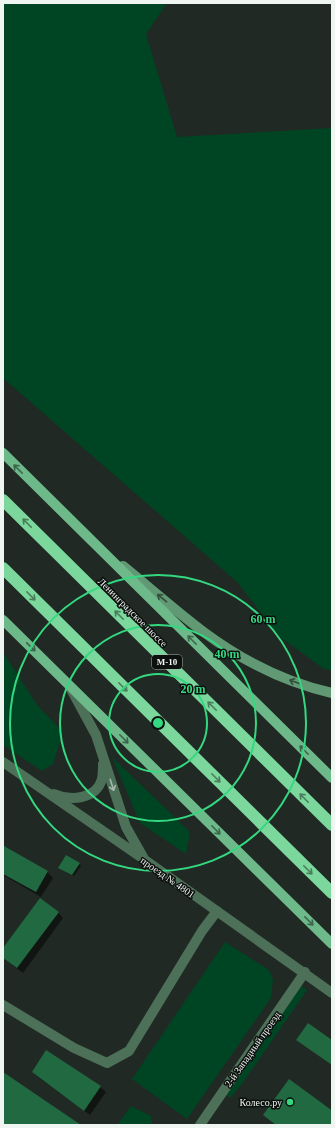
<svg xmlns="http://www.w3.org/2000/svg" width="335" height="1128" viewBox="0 0 335 1128" font-family="'Times New Roman',serif">
  <style>
    .green { fill: #004523 }
    .shadow { fill: #0007 }
    .building { fill: #216940 }
    .lines { fill: none; stroke-linecap: round; stroke-linejoin: round }
    .lane { stroke: #4d7058; stroke-width: 10 }
    .street { stroke: #4d7058; stroke-width: 10 }
    .secondary { stroke: #609973; stroke-width: 10 }
    .primary { stroke: #6eb989; stroke-width: 10 }
    .highway { stroke: #7bd79c; stroke-width: 12 }
    .oneway { stroke: #3d644c }
    .oneway2 { stroke: #497d5c }
    .oneway3 { stroke: #324e3b }
    .oneway4 { stroke: #a6b9ac }
    .ring { fill: none; stroke: #34d881; stroke-width: 2 }
    .poi-dot { fill: #34d881; stroke: #0c100e; stroke-width: 1.5 }
    .labels { text-anchor: middle; stroke-width: 3; stroke-linejoin: round; paint-order: stroke }
    .shield { fill: #0c100e; stroke: #abb0ad; stroke-width: 1 }
    .shield-label { font-size: 9px; font-weight: bold; fill: #eff5f1 }
    .street-label { font-size: 10px; fill: #eff5f1; stroke: #0c100e }
    .poi-label { font-size: 10px; fill: #eff5f1; stroke: #0c100e; text-anchor: end }
    .centre { fill: #34d881; stroke: #0c100e; stroke-width: 2 }
    .ring-label { font-size: 12px; text-anchor: middle; font-weight: bold; fill: #34d881; stroke: #0c100e; stroke-width: 3; stroke-linejoin: round; paint-order: stroke }
  </style>
  <rect width="100%" height="100%" fill="#202923"/>
  <g class="green">
    <path d="M 3,3 L 167,3 L 146,34 L 177,137 L 332,128 L 332,670 L 324,669 L 280,637 L 237,582 L 3,378 Z"/>
    <path d="M 3,652 L 37,705 L 63,732 L 53,764 L 42,771 L 3,745 Z"/>
    <path d="M 112,757 L 190,832 L 186,854 L 140,823 Z"/>
    <path d="M 225,942 L 269,970 L 273,980 L 271,998 L 187,1119 L 132,1079 Z"/>
    <path d="M 296,982 L 307,990 L 242,1084 L 230,1098 L 222,1092 Z"/>
    <path d="M 131,1106 L 151,1116 L 152,1125 L 117,1125 Z"/>
  </g>
  <g class="shadow">
    <path d="M 3,850 L 47,872 L 53,878 L 41,897 L 3,875 Z"/>
    <path d="M 79,864 L 81,866 L 74,876 L 61,869 Z"/>
    <path d="M 58,912 L 63,918 L 23,973 L 3,958 L 3,950 Z"/>
    <path d="M 46,1052 L 100,1087 L 106,1092 L 90,1115 L 38,1077 L 33,1072 Z"/>
  </g>
  <g class="building">
    <path d="M 4,846 L 48,871 L 36,892 L 3,874 L 3,848 Z"/>
    <path d="M 66,855 L 80,863 L 72,875 L 58,868 Z"/>
    <path d="M 40,898 L 59,912 L 17,968 L 3,958 L 3,948 Z"/>
    <path d="M 308,1023 L 332,1040 L 332,1065 L 296,1040 Z"/>
    <path d="M 46,1050 L 101,1086 L 84,1111 L 32,1072 Z"/>
    <path d="M 3,1072 L 81,1125 L 3,1125 Z"/>
    <path d="M 289,1079 L 330,1109 L 332,1111 L 332,1125 L 276,1125 L 263,1115 Z"/>
  </g>
  <g class="lines">
    <path class="lane" d="M 3,1005 L 74,1048 L 107,1063 L 129,1051 L 202,931 L 217,911"/>
    <g class="street">
      <path d="M 71,689 L 96,735 L 126,827 L 143,857"/>
      <path d="M 3,762 L 145,860 L 332,993"/>
      <path d="M 54,794 C 70,801 96,800 102,779 C 103,774 103,769 103,764"/>
      <path d="M 200,1125 L 305,972"/>
    </g>
    <path class="secondary" d="M 123,566 C 150,588 177,612 205,633 C 243,661 287,683 332,693"/>
    <g class="primary">
      <path d="M 3,453 L 332,778"/>
      <path d="M 3,620 L 332,944"/>
    </g>
    <g class="highway">
      <path d="M 3,500 L 332,825"/>
      <path d="M 3,568 L 332,893"/>
    </g>
  </g>
  <defs><path id="oneway-shaft" d="M-6 0H5M1.5-3L5.5 0L1.5 3" fill="none" stroke-width="1.6" stroke-linecap="round" stroke-linejoin="round"/></defs>
  <g class="oneway">
    <use href="#oneway-shaft" transform="translate(18 469) rotate(-135)"/>
    <use href="#oneway-shaft" transform="translate(192 640) rotate(-135)"/>
    <use href="#oneway-shaft" transform="translate(31 647) rotate(44)"/>
    <use href="#oneway-shaft" transform="translate(124 739) rotate(45)"/>
    <use href="#oneway-shaft" transform="translate(304 750) rotate(-135)"/>
    <use href="#oneway-shaft" transform="translate(216 830) rotate(45)"/>
    <use href="#oneway-shaft" transform="translate(309 921) rotate(45)"/>
  </g>
  <g class="oneway2">
    <use href="#oneway-shaft" transform="translate(27 523) rotate(-135)"/>
    <use href="#oneway-shaft" transform="translate(31 596) rotate(45)"/>
    <use href="#oneway-shaft" transform="translate(119 615) rotate(-135)"/>
    <use href="#oneway-shaft" transform="translate(123 687) rotate(45)"/>
    <use href="#oneway-shaft" transform="translate(212 706) rotate(-135)"/>
    <use href="#oneway-shaft" transform="translate(216 778) rotate(45)"/>
    <use href="#oneway-shaft" transform="translate(304 798) rotate(-135)"/>
    <use href="#oneway-shaft" transform="translate(308 870) rotate(45)"/>
  </g>
  <g class="oneway3">
    <use href="#oneway-shaft" transform="translate(162 598) rotate(-141)"/>
    <use href="#oneway-shaft" transform="translate(295 682) rotate(-160)"/>
  </g>
  <use class="oneway4" href="#oneway-shaft" transform="translate(112 785) rotate(72)"/>
  <g class="ring">
    <circle cx="158" cy="723" r="49"/>
    <circle cx="158" cy="723" r="98"/>
    <circle cx="158" cy="723" r="148"/>
  </g>
  <circle class="poi-dot" cx="290" cy="1102" r="4"/>
  <g class="labels">
    <rect class="shield" x="152" y="655" width="30" height="14" rx="3"/>
    <g class="shield-label">
      <text x="167" y="665">М-10</text>
    </g>
    <g class="street-label">
      <text transform="translate(133 612) rotate(45)" y="4">Ленинградское шоссе</text>
      <text transform="translate(168 877) rotate(35)" y="4">проезд № 4801</text>
      <text transform="translate(252 1049) rotate(-55)" y="4">2-й Западный проезд</text>
    </g>
    <g class="poi-label">
      <text x="282" y="1106">Колесо.ру</text>
    </g>
  </g>
  <circle cx="158" cy="723" r="6" class="centre"/>
  <g class="ring-label">
    <text x="263" y="623">60 m</text>
    <text x="227" y="658">40 m</text>
    <text x="193" y="693">20 m</text>
  </g>
  <rect width="335" height="1128" fill="none" stroke="#eff5f1" stroke-width="8"/>
</svg>
